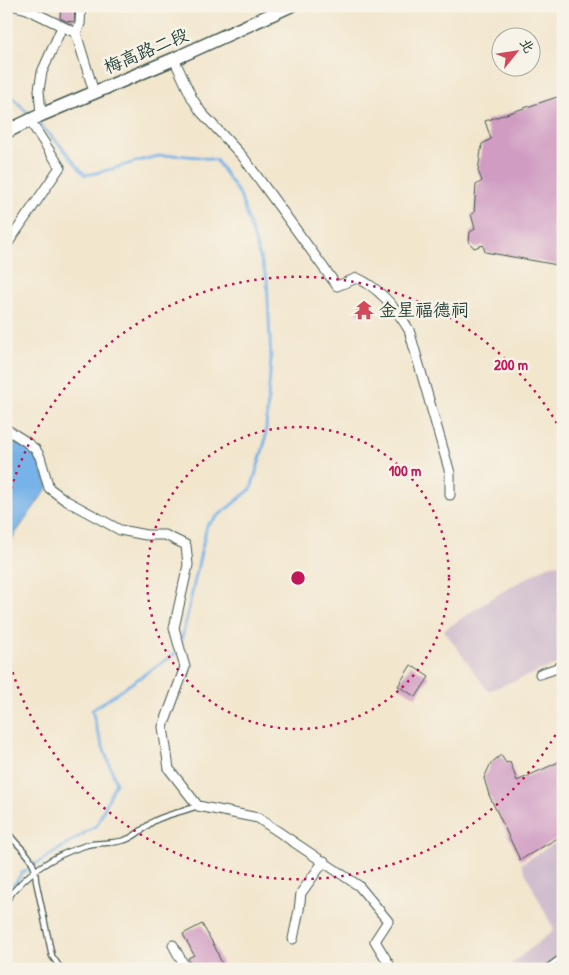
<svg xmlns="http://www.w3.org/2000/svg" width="569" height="975" viewBox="0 0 569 975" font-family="'Patrick Hand','LXGW WenKai TC',sans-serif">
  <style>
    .industrial { fill: #d0bdcd }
    .water { fill: #77b2e8; stroke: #4b788e }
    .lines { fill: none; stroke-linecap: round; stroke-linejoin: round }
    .stream { stroke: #77b2e8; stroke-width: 3 }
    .building { fill: #d09cc2 }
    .lane-casing { stroke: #3f564b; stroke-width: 7 }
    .street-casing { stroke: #3f564b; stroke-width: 11 }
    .secondary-casing { stroke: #3f564b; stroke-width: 15 }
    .lane { stroke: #fff; stroke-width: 4.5 }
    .street { stroke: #fff; stroke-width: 9 }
    .secondary { stroke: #fff; stroke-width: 12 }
    .ring { fill: none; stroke: #c2185b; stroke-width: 2.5; stroke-dasharray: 2.5 5 }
    .labels { text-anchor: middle; stroke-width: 5; stroke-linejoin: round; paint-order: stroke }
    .street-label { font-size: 18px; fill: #1f3d34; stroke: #f7f3e8 }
    .poi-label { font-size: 18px; fill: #1f3d34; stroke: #f7f3e8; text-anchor: start }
    .centre { fill: #c2185b; stroke: #f7f3e8; stroke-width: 2.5 }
    .ring-label { font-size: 15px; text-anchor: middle; font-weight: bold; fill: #c2185b; stroke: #f7f3e8; stroke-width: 5; stroke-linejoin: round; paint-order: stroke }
  </style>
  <rect width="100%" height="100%" fill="#f7f3e8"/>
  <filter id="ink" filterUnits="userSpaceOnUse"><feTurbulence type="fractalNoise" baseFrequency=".02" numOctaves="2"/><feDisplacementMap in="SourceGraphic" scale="10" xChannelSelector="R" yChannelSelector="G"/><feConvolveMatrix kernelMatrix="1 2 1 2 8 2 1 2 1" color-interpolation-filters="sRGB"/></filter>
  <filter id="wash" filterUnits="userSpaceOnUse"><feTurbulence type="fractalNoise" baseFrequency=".0096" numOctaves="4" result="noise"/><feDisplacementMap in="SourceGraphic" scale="20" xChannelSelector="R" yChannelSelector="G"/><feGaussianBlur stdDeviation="1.12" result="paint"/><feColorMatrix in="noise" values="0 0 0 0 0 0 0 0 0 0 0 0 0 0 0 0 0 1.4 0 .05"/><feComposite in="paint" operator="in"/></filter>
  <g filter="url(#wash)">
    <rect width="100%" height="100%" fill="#f2e6cd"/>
    <g class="industrial">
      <path d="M 563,563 L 563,662 L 488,691 L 444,630 L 500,593 L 548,566 Z"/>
      <path d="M 563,838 L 563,969 L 505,969 L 554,930 L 521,864 Z"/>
    </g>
    <path class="water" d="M 6,439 L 36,452 L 48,487 L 6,547 Z"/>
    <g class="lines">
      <g class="stream">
        <path d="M 6,91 L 31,116"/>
        <path d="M 37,122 L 61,146 L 85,175 C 108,172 128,163 150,158 C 169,153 197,156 216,160 L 240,195 L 267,279 L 271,359 L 265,442 L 251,489 L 207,525 L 181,643"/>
        <path d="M 6,896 L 22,873 L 97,825 L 116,782 L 97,730 L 92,710 L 179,651"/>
      </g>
    </g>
    <g id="blocks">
      <g class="building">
        <path d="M 61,6 L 75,6 L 74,22 L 66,21 L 60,18 Z"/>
        <path d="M 563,95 L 563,266 L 485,252 L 483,245 L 474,248 L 469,242 L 470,232 L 475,229 L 471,214 L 474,213 L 476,185 L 482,181 L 478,171 L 482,144 L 491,139 L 485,121 Z"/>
        <path d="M 365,302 L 371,308 L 363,317 L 357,311 Z"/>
        <path d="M 411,665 L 429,677 L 416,697 L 398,686 Z"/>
        <path d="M 501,755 L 506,763 L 510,762 L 517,781 L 563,760 L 563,835 L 520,860 L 489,795 L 484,778 L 491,763 Z"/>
        <path d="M 202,924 L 215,947 L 224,969 L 193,969 L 188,958 L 194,955 L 183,934 Z"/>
      </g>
    </g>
  </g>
  <g filter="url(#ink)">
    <use href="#blocks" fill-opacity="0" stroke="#3f564b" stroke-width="1"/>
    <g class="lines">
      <defs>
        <g id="lane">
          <path d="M 6,829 C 18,851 35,851 36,881 L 52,956 L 61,969"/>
          <path d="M 6,901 C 26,872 54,855 87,845 C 99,842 113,844 125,840 C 136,837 144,827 154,821 C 167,814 183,812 197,806"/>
          <path d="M 545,969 L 563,956"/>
        </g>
        <g id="street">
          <path d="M 15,6 L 27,9 L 76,33"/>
          <path d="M 81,6 L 80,24 L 76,33 L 94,92"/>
          <path d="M 174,59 L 192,98 L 201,112 L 243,157 L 337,286 L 357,278 C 380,288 396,308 409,330 L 450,473 L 450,495"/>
          <path d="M 41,115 L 39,90 L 42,72 L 62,27"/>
          <path d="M 6,117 L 13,129"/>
          <path d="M 6,246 L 60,167 L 30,121"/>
          <path d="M 6,429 L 25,441 L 36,450 L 40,457 L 49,488 L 65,500 L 120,530 L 146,535 L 165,535 L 186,545 L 188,565 L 174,628 L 185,667 L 163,727 L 169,769 L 198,806 L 258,818 L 359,886 L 388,921 L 375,941 L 392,969"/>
          <path d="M 540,674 L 563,666"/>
          <path d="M 293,939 L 299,910 L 301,893 L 324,861"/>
          <path d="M 173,945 L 186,969"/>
        </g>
        <path id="secondary" d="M 6,132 L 41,115 L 174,59 L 290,6"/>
      </defs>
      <use href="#lane" class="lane-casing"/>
      <use href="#street" class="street-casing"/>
      <use href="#secondary" class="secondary-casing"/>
      <use href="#lane" class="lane"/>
      <use href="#street" class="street"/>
      <use href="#secondary" class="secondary"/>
    </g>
  </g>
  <g class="ring">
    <circle cx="298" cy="578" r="151"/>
    <path d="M563 722A301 301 0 0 1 7 653M7 503A301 301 0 0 1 563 434"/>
  </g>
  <defs>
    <symbol id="temple-bare" viewBox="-9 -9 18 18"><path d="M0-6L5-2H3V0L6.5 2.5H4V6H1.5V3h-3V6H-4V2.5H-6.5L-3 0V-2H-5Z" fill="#d1495b" stroke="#f7f3e8" stroke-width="2.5" paint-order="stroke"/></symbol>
  </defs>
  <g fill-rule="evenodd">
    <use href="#temple-bare" x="350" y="296" width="28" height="28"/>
  </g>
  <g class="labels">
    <g class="street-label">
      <text transform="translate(146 51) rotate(-23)" y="6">梅高路二段</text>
    </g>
    <g class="poi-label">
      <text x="379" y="316">金星福德祠</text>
    </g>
  </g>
  <circle cx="298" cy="578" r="8" class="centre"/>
  <g class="ring-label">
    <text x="511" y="370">200 m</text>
    <text x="405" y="476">100 m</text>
  </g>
  <rect width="569" height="975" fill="none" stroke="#f7f3e8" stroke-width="25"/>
  <g transform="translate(516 52) rotate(60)"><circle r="24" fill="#f7f3e8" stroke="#a1aaa0"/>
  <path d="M0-4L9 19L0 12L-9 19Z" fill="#d1495b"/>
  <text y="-8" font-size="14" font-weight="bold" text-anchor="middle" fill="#1f3d34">北</text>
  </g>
</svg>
